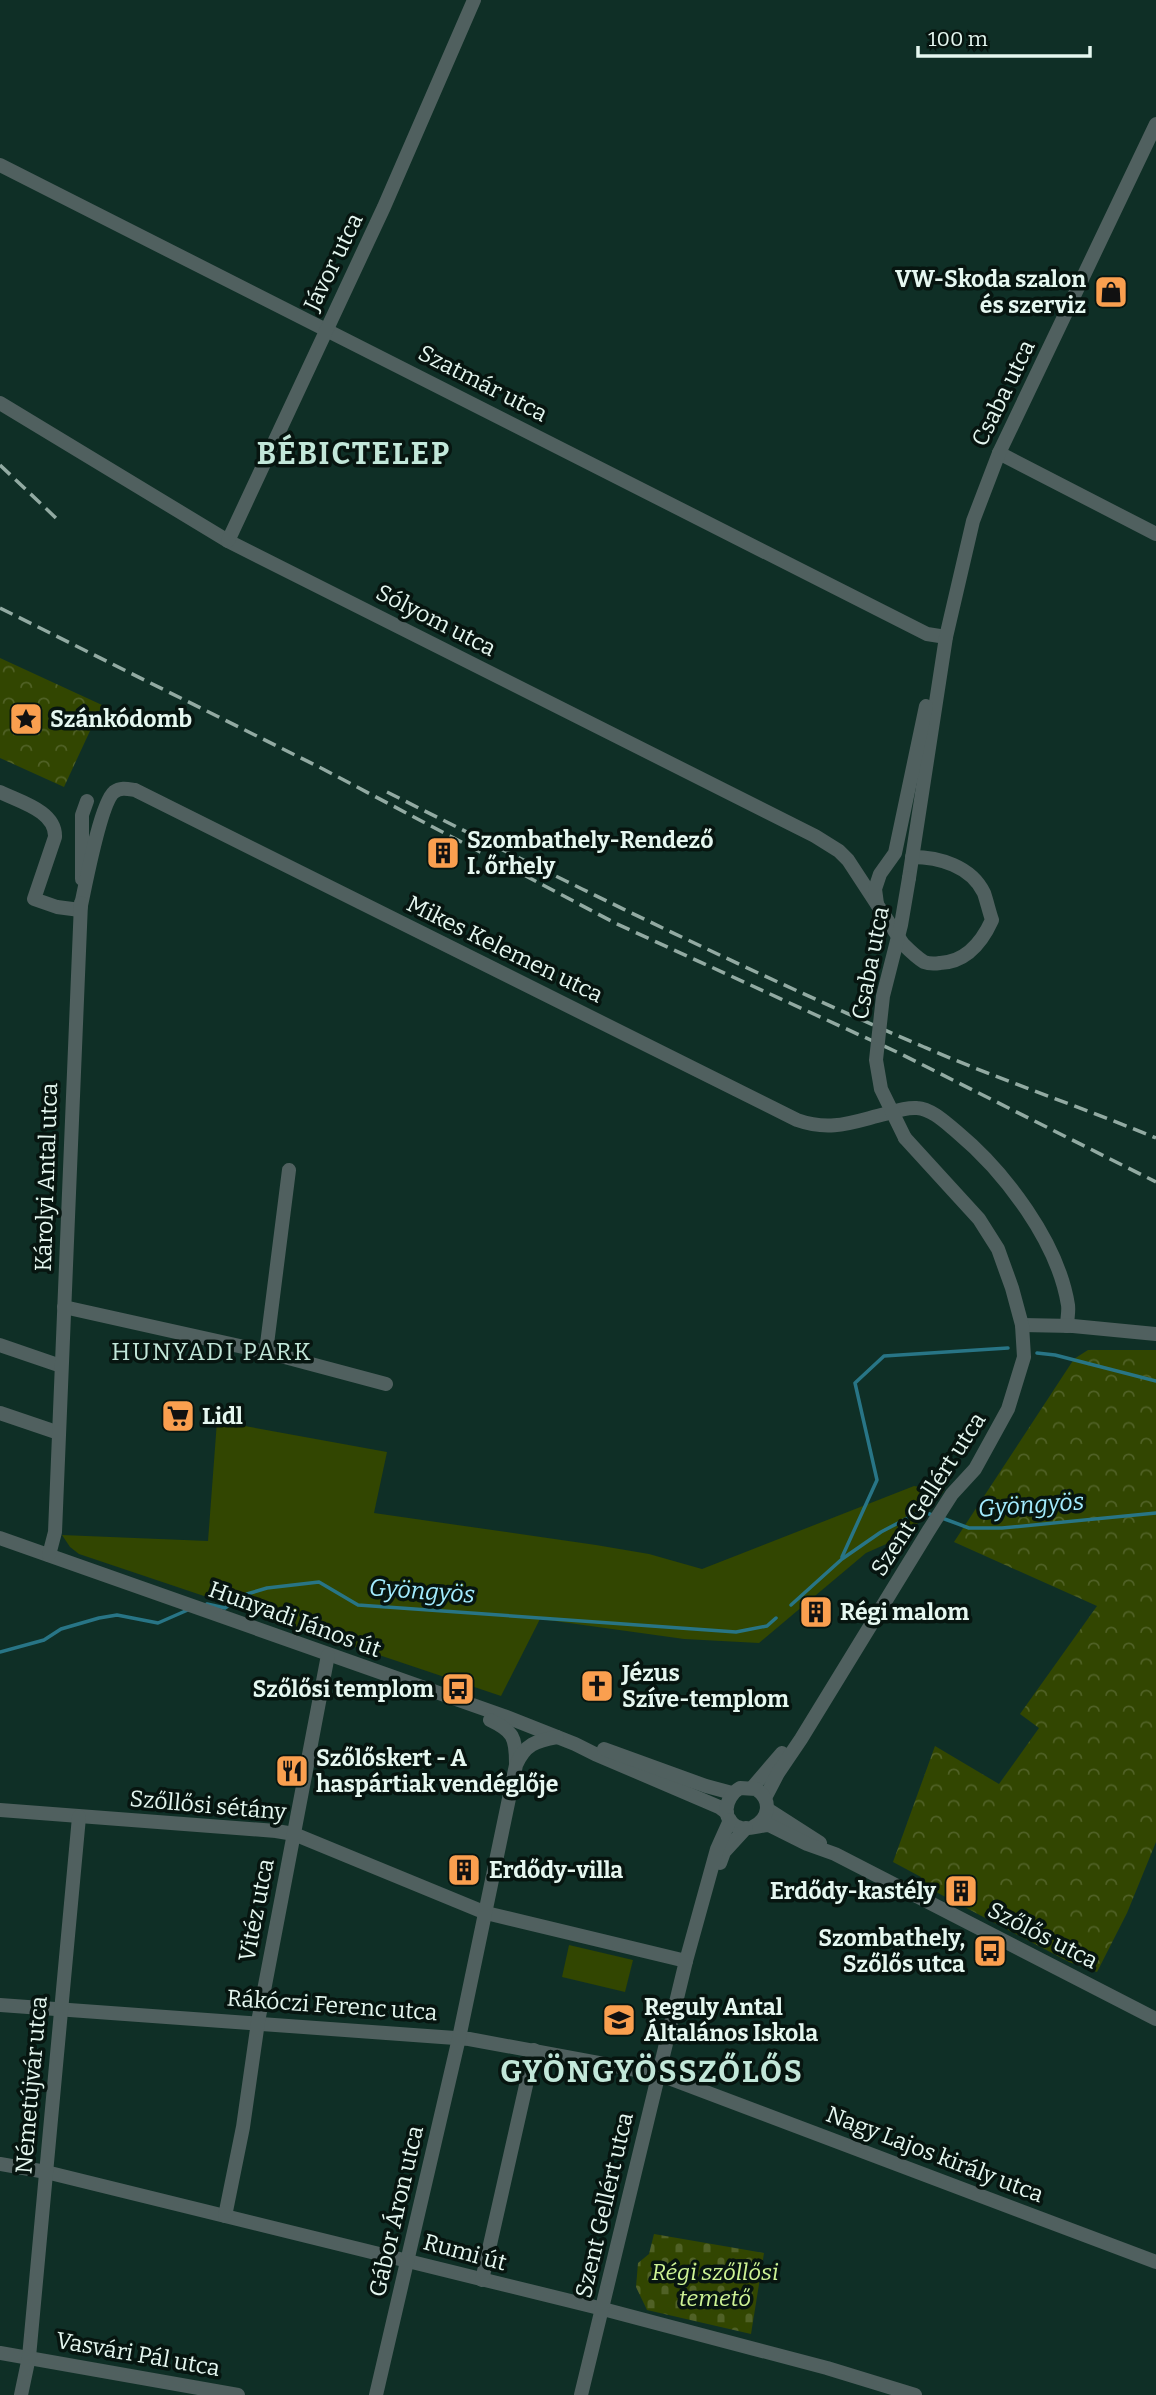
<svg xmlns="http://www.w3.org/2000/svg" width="1156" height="2395" viewBox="0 0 1156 2395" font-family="Bitter,serif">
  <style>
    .green { fill: #324601 }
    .cemetery { fill: url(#cemetery-stones) }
    .park { fill: url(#park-crowns) }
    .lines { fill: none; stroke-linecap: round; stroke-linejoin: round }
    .stream { stroke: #287586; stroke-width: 3.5 }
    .minor { stroke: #50605f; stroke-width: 14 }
    .rail { stroke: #92aaa2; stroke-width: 3.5; stroke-dasharray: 14 7; stroke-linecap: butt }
    .minor-bridge { stroke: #50605f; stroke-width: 14 }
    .labels { text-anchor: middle; stroke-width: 7; stroke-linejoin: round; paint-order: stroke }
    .street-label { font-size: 23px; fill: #e5f7f0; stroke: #071510 }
    .poi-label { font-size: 23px; font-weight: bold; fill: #e5f7f0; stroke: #071510; text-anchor: start }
    .park-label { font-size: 23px; font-style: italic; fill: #cef395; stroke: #071510 }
    .neighbourhood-label { font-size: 24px; letter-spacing: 2px; fill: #c2e7d9; stroke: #071510 }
    .water-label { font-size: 24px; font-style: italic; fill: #a3ecff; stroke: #071510 }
    .district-label { font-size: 30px; font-weight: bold; letter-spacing: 2px; fill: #c2e7d9; stroke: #071510 }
  </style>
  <defs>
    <pattern id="cemetery-stones" width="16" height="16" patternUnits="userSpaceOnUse" patternTransform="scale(1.75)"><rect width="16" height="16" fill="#324601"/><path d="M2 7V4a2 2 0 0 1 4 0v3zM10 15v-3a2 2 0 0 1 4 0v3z" fill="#506126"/></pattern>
    <pattern id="park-crowns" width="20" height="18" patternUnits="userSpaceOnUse" patternTransform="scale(1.75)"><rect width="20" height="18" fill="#324601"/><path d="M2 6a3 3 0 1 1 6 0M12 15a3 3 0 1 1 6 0" fill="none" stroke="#506126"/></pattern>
  </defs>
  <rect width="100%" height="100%" fill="#0f2f26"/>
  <g class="green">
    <path d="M 217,1421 L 387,1452 L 374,1513 L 596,1545 L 649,1554 L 702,1569 L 914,1486 L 944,1491 L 909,1534 L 866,1553 L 759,1643 L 684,1639 L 540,1619 L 501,1696 L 79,1554 L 70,1547 L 62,1535 L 208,1541 Z"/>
    <path d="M 569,1945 L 633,1960 L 625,1992 L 562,1977 Z"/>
  </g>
  <path class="cemetery" d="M 654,2234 L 764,2253 L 751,2334 L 647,2310 L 636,2287 L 638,2263 L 649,2254 Z"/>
  <g class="park">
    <path d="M 0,658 L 102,705 L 64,787 L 0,758 Z"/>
    <path d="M 1088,1350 L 1156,1350 L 1156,1842 L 1127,1913 L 1097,1972 L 1069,1962 L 919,1883 L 921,1877 L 893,1862 L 935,1746 L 999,1784 L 1039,1728 L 1020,1714 L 1097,1606 L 954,1542 L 1074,1359 Z"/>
  </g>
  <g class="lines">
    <g class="stream">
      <path d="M 1037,1353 L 1055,1355 L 1156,1381"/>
      <path d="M 942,1518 L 969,1528 L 1002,1528 L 1156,1513"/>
      <path d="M 842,1557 L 877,1480 L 855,1383 L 884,1356 L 1008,1348"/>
      <path d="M 207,1604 L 225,1608 L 247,1594 L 267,1588 L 319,1582 L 358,1605 L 736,1632 L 767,1626 L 776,1618"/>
      <path d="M 791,1605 L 842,1559 L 881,1532 L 921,1511 L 935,1516"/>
      <path d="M 0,1652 L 44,1640 L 61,1629 L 99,1618 L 117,1615 L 158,1623 L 190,1609"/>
    </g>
    <g class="minor">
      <path d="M 0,165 L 927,634 L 946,637"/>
      <path d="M 0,403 L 228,541 L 815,836 L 839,851 L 848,860 L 903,944 C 909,950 916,957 924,962 C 929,964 934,964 940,963 C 966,962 982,942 992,920 C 989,911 987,902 984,893 C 971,866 939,857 912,857"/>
      <path d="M 999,453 L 1156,534"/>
      <path d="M 228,541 L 384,207 L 474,0"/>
      <path d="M 0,792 C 20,802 56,811 55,837 L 34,899 L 57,907 L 80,910"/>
      <path d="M 909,878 L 946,637 L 973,521 L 999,453 L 1156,124"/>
      <path d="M 82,879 L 82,815 L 87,801"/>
      <path d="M 877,904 L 875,889 L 880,874 L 895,853 L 926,706"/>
      <path d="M 80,910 C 85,888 100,804 114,792 C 121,787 128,789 135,790 L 797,1120 C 831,1132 852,1122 885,1114 C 895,1111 906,1107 917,1108 C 932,1109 946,1123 957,1132 C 1005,1172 1058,1242 1068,1305 C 1069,1312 1067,1319 1067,1326"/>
      <path d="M 64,1307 L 266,1352 L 386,1384"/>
      <path d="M 1022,1325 L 1073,1326 L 1156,1334"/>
      <path d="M 0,1345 L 61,1366"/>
      <path d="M 266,1352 L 289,1170"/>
      <path d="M 0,1413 L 59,1433"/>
      <path d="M 0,1538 L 504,1716 L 575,1744 L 595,1754 L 719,1807 L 727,1813"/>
      <path d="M 49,1555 L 55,1532 L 81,903"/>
      <path d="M 490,1720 C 513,1731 516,1737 516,1763"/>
      <path d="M 604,1749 L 706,1786 L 732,1793"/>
      <path d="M 752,1788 L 782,1753"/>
      <path d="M 765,1798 L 778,1773 L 801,1739 L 929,1530 L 952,1494 L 975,1469 L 1008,1409 L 1024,1357 L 1022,1325 L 1012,1288 L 998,1249 L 979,1219 L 905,1138"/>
      <path d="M 767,1809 L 820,1843"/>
      <path d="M 0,1810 L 276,1831 L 294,1834 L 486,1913 L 686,1961"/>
      <path d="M 753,1827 C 770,1818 772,1800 756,1789 L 740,1788 C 724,1797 720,1822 741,1828 C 750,1830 760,1825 769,1825 L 807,1844 L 835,1854 L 1156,2019"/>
      <path d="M 720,1863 L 724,1852 L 746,1828"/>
      <path d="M 0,2005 L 469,2039 L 658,2074 L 1156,2262"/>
      <path d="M 0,2164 L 46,2172 L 603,2309 L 827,2368 L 915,2395"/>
      <path d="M 225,2216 L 243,2127 L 258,2022 L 328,1655"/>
      <path d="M 482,2280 L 534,2050"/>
      <path d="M 0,2353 L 238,2395"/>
      <path d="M 21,2395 L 29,2357 L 79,1817"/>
      <path d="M 376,2395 L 459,2038 L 516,1765 C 525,1744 536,1741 557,1737"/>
      <path d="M 581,2395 L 686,1961 L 717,1849 L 730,1820"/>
    </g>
    <g class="rail">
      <path d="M 0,465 L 57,519"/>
      <path d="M 0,608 L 321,768 L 615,923 L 899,1053 L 1156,1182"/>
      <path d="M 387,792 C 564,881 742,969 924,1047 C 1000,1080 1079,1106 1156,1138"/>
    </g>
    <path class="minor-bridge" d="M 905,1138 L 881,1089 L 876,1060 L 883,996 L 901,925 L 909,878"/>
  </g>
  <defs>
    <symbol id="shop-square" viewBox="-11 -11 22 22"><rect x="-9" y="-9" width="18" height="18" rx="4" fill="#fa9f4f" stroke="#071510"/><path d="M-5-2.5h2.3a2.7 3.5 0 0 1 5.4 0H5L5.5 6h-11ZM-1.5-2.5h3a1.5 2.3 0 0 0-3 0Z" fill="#111"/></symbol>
    <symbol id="sight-square" viewBox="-11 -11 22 22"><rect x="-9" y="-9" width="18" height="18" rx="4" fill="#fa9f4f" stroke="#071510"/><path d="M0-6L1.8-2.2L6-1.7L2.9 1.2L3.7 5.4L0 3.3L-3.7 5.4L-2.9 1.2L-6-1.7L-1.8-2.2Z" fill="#111"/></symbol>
    <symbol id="building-square" viewBox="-11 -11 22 22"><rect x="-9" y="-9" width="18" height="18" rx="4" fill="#fa9f4f" stroke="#071510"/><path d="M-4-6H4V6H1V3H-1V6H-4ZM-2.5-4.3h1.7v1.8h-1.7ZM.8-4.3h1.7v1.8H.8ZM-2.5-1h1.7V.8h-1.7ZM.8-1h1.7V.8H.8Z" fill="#111"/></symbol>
    <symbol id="supermarket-square" viewBox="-11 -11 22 22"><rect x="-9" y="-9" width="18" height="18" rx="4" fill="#fa9f4f" stroke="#071510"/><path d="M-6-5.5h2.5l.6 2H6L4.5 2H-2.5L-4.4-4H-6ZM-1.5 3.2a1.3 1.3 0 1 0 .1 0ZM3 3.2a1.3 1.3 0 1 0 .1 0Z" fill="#111"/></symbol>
    <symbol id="church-square" viewBox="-11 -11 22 22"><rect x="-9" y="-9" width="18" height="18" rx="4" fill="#fa9f4f" stroke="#071510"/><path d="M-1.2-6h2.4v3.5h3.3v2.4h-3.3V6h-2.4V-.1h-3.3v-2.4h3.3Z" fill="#111"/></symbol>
    <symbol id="bus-square" viewBox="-11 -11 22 22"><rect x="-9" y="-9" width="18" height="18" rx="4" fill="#fa9f4f" stroke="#071510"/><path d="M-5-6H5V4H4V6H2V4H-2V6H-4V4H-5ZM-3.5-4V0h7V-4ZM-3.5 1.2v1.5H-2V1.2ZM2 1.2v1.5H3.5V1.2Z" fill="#111"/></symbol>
    <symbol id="restaurant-square" viewBox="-11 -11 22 22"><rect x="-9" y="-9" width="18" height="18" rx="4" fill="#fa9f4f" stroke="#071510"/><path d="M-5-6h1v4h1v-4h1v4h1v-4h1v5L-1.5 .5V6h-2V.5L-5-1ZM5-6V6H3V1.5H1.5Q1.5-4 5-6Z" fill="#111"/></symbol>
    <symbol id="school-square" viewBox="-11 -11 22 22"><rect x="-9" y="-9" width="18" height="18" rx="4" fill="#fa9f4f" stroke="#071510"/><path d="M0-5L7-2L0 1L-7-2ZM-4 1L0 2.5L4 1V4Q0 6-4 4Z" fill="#111"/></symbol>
  </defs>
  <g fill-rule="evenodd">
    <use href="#shop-square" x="1092" y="273" width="38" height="38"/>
    <use href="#sight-square" x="7" y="700" width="38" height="38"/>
    <use href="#building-square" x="424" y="834" width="38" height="38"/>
    <use href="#supermarket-square" x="159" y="1397" width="38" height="38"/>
    <use href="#building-square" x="797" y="1593" width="38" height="38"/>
    <use href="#church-square" x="578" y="1667" width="38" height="38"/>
    <use href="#bus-square" x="439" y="1670" width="38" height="38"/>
    <use href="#restaurant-square" x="273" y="1752" width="38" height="38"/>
    <use href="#building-square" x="445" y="1851" width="38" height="38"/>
    <use href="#building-square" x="942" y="1872" width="38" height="38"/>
    <use href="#bus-square" x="971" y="1932" width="38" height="38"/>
    <use href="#school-square" x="600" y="2001" width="38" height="38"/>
  </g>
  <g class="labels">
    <g class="street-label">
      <text transform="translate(333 262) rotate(-64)" y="8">Jávor utca</text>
      <text transform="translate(483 383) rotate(27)" y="8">Szatmár utca</text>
      <text transform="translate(1003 393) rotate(-64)" y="8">Csaba utca</text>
      <text transform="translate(436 620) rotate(27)" y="8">Sólyom utca</text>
      <text transform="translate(505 949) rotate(26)" y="8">Mikes Kelemen utca</text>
      <text transform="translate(870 963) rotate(-79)" y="8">Csaba utca</text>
      <text transform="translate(46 1177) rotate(-88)" y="8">Károlyi Antal utca</text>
      <text transform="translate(928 1494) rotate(-57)" y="8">Szent Gellért utca</text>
      <text transform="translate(295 1619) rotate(20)" y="8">Hunyadi János út</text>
      <text transform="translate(208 1805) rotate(5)" y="8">Szőllősi sétány</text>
      <text transform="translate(256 1910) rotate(-79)" y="8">Vitéz utca</text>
      <text transform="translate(1043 1935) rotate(27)" y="8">Szőlős utca</text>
      <text transform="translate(332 2005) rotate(4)" y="8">Rákóczi Ferenc utca</text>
      <text transform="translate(31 2085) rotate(-85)" y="8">Németújvár utca</text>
      <text transform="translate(935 2154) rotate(21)" y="8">Nagy Lajos király utca</text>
      <text transform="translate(604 2205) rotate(-77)" y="8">Szent Gellért utca</text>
      <text transform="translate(396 2211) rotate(-77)" y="8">Gábor Áron utca</text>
      <text transform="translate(465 2252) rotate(15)" y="8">Rumi út</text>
      <text transform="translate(138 2354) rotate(10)" y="8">Vasvári Pál utca</text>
    </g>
    <g class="poi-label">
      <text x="1086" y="287" text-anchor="end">VW-Skoda szalon<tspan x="1086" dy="26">és szerviz</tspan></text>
      <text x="50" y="727">Szánkódomb</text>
      <text x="467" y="848">Szombathely-Rendező<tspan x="467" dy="26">I. őrhely</tspan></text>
      <text x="202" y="1424">Lidl</text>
      <text x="840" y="1620">Régi malom</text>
      <text x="622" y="1681">Jézus<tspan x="622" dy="26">Szíve-templom</tspan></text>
      <text x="434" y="1697" text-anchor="end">Szőlősi templom</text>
      <text x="316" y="1766">Szőlőskert - A<tspan x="316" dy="26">haspártiak vendéglője</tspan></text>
      <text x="489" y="1878">Erdődy-villa</text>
      <text x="936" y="1899" text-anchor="end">Erdődy-kastély</text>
      <text x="965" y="1946" text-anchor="end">Szombathely,<tspan x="965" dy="26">Szőlős utca</tspan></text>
      <text x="644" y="2015">Reguly Antal<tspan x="644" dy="26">Általános Iskola</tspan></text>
    </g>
    <g class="park-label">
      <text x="715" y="2280">Régi szőllősi<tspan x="715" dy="26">temető</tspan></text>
    </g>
    <g class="neighbourhood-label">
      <text x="212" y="1360">HUNYADI PARK</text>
    </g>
    <g class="water-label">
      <text transform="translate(1031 1505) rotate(-4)" y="8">Gyöngyös</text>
      <text transform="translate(422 1591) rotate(4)" y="8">Gyöngyös</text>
    </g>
    <g class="district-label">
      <text x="354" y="464">BÉBICTELEP</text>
      <text x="652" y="2082">GYÖNGYÖSSZŐLŐS</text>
    </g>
  </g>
  <path d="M918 46v10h172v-10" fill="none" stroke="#e5f7f0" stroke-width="3.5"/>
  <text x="928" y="46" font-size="21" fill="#e5f7f0" stroke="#071510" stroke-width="5" paint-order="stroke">100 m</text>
</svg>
